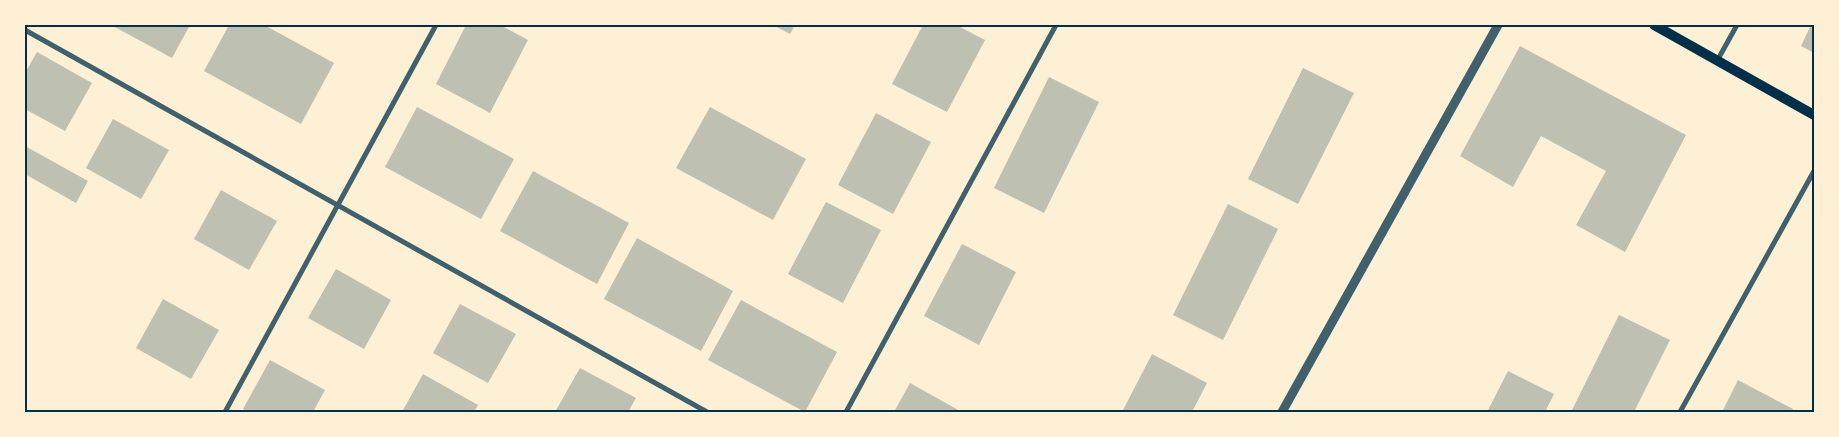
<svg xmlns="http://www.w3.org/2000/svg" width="1839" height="437" viewBox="0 0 1839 437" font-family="'Roboto Serif',serif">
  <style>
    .building { fill: #bec0b2 }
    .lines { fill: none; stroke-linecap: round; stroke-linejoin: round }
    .minor { stroke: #3f606c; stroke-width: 5 }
    .tertiary { stroke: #3f606c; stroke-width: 9 }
    .secondary { stroke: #003049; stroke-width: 10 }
    .neatline { fill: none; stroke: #003049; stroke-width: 2 }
  </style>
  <rect width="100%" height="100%" fill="#fdf0d5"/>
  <g class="building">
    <path d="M 111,25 L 190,25 L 172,58 Z"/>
    <path d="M 229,25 L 264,25 L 334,63 L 301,124 L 204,71 Z"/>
    <path d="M 466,25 L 500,25 L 528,40 L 490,113 L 436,84 Z"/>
    <path d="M 773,25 L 795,25 L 790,34 Z"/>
    <path d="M 923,25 L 956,25 L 985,40 L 947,112 L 892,84 Z"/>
    <path d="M 1811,25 L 1814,25 L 1814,53 L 1801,46 Z"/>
    <path d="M 1520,46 L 1686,135 L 1625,252 L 1576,225 L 1606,171 L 1541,136 L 1513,187 L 1460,156 Z"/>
    <path d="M 37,52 L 92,83 L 65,131 L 25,109 L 25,73 Z"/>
    <path d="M 1303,68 L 1354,93 L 1298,204 L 1248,179 Z"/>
    <path d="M 1049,77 L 1099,102 L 1044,213 L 994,188 Z"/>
    <path d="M 417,107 L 514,159 L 481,219 L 385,167 Z"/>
    <path d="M 710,107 L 806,159 L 773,220 L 676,168 Z"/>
    <path d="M 876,113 L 931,142 L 893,214 L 838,185 Z"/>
    <path d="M 113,119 L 169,150 L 141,199 L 86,168 Z"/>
    <path d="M 25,146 L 88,181 L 76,203 L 25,174 Z"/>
    <path d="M 533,171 L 629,223 L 597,284 L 500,231 Z"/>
    <path d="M 221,190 L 277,221 L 249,270 L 194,239 Z"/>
    <path d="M 826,202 L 881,230 L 843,303 L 788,274 Z"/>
    <path d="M 1228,204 L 1278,229 L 1223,340 L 1173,315 Z"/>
    <path d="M 637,238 L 733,291 L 701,351 L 604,299 Z"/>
    <path d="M 962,244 L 1016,272 L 979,345 L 924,316 Z"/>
    <path d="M 336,269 L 391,300 L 364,349 L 308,318 Z"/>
    <path d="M 163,299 L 219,330 L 191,379 L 136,348 Z"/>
    <path d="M 741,300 L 837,352 L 805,412 L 708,360 Z"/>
    <path d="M 460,304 L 516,334 L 488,383 L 433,353 Z"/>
    <path d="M 1619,315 L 1670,340 L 1634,412 L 1571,412 Z"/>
    <path d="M 1152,354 L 1207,383 L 1192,412 L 1122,412 Z"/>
    <path d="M 270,360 L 325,390 L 313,412 L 249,412 L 243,409 Z"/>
    <path d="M 580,368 L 636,398 L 628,412 L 555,412 Z"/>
    <path d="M 1508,371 L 1554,394 L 1545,412 L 1487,412 Z"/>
    <path d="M 423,374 L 478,405 L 474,412 L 402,412 Z"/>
    <path d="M 1738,380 L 1793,409 L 1792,412 L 1722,412 Z"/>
    <path d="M 910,383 L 962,412 L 894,412 Z"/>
  </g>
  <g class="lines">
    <g class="minor">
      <path d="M 25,30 L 707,412"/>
      <path d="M 1717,61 L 1737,25"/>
      <path d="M 225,412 L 436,25"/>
      <path d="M 846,412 L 1056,25"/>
      <path d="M 1680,412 L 1814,171"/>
    </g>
    <path class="tertiary" d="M 1282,412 L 1498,25"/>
    <path class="secondary" d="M 1654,25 L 1814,115"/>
  </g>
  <rect width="1839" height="437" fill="none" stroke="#fdf0d5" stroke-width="52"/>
  <rect x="26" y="26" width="1787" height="385" class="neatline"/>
</svg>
